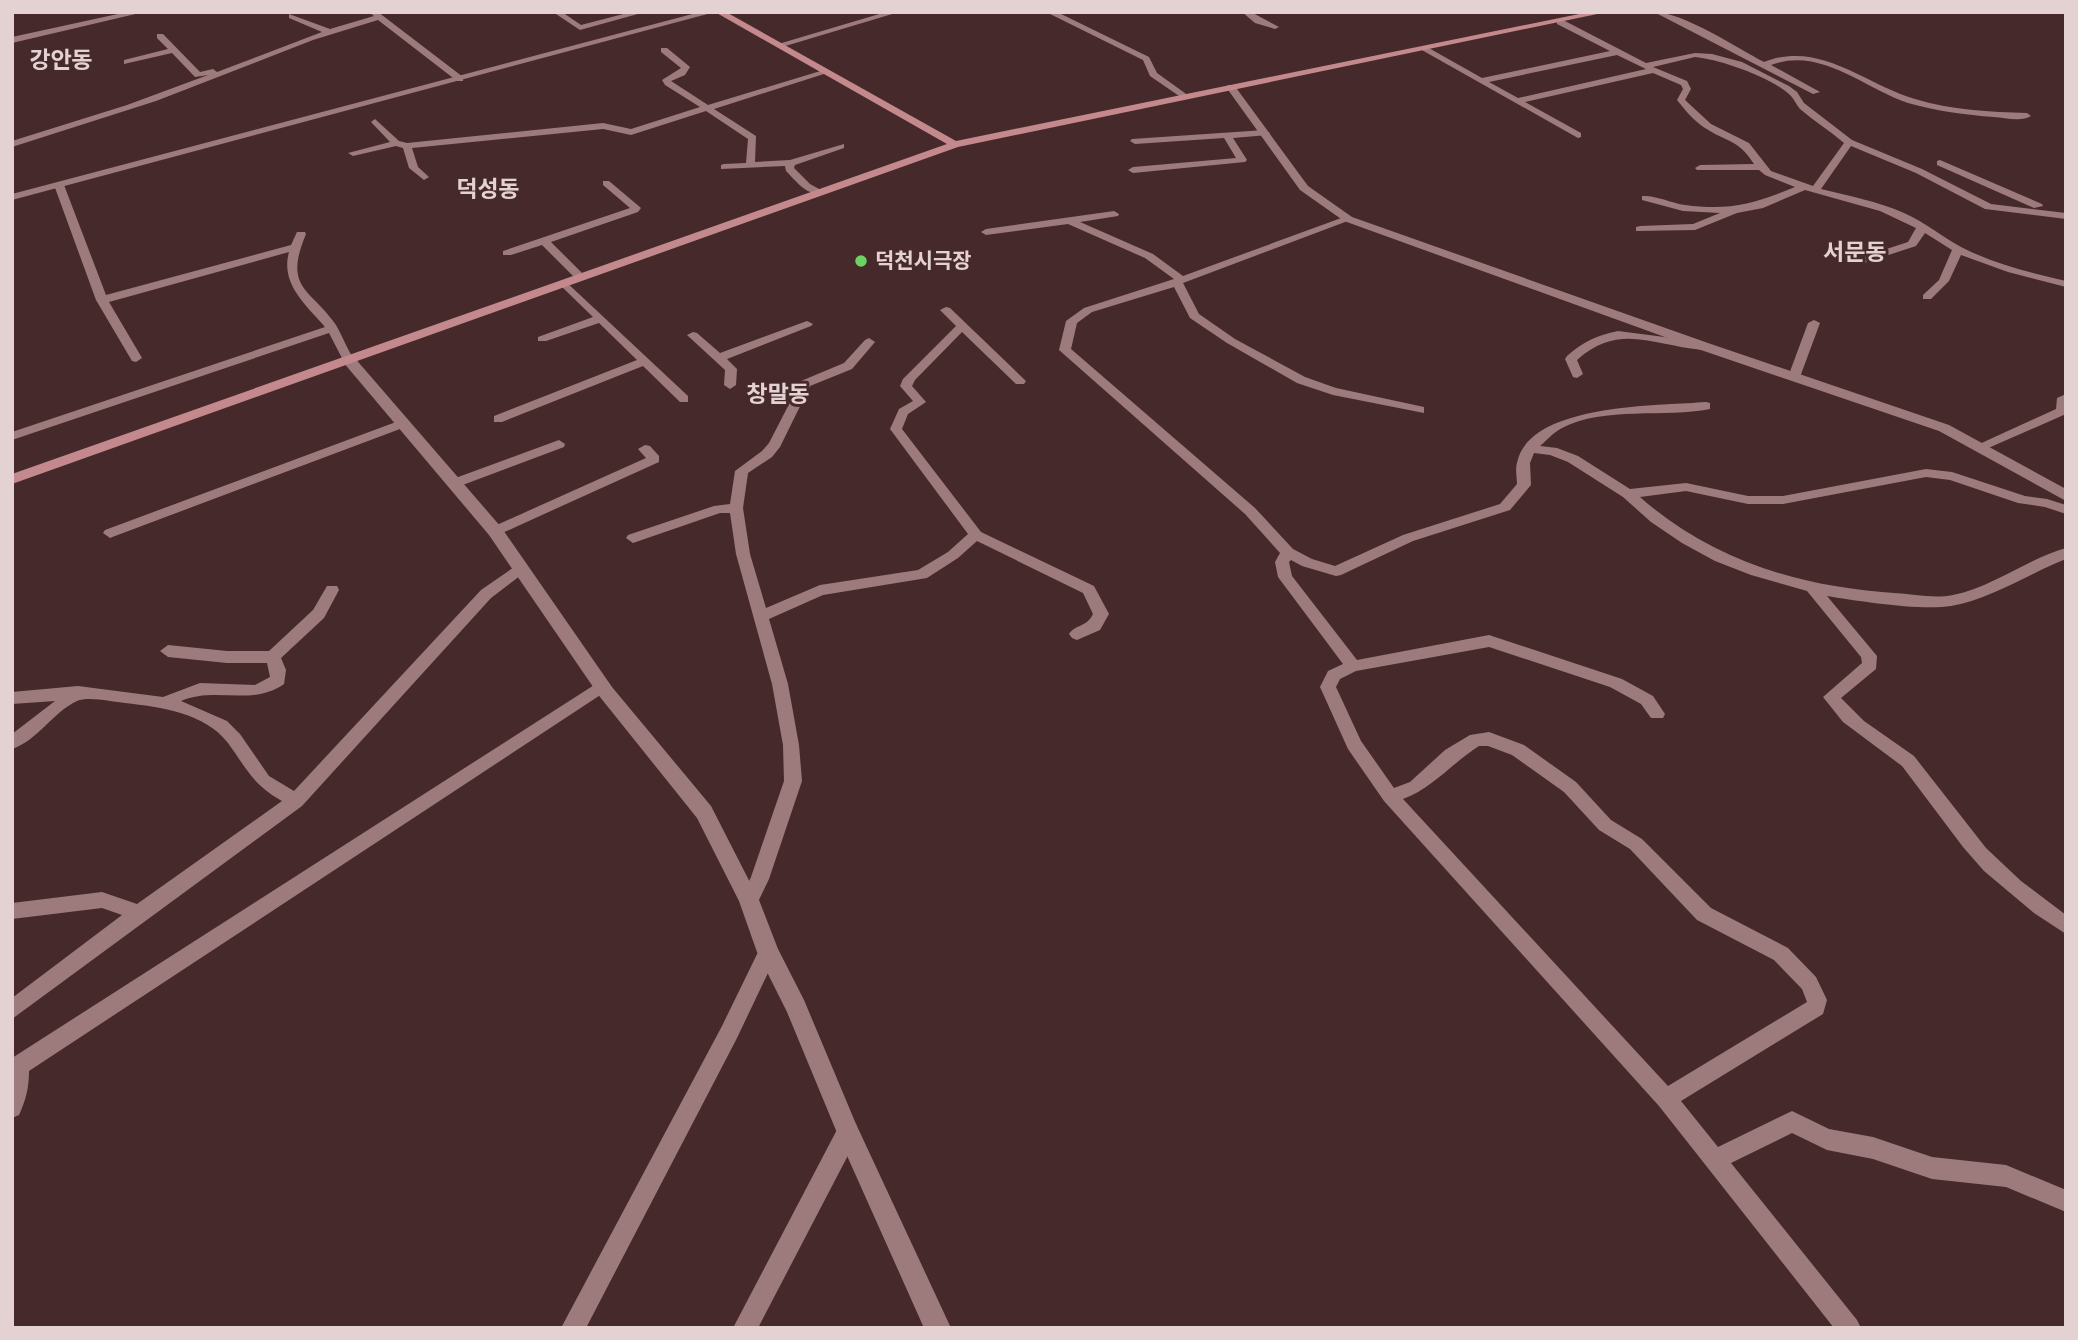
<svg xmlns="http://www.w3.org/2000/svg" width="2078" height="1340" viewBox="0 0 2078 1340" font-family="'Open Sans','Noto Sans KR',sans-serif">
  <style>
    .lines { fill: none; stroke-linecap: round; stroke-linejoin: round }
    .street { fill: #9d7b7c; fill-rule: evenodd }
    .secondary { fill: #9d7b7c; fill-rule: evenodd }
    .primary { fill: #c4898c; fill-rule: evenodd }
    .poi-dot { fill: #6cd362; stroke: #462a2b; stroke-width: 2.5 }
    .labels { text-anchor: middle; stroke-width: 6; stroke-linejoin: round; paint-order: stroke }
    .far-poi-label { font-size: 21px; font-weight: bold; fill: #e4d1d2; stroke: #462a2b; text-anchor: start }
    .far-quarter-label { font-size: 23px; font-weight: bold; fill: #e4d1d2; stroke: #462a2b }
  </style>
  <rect width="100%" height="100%" fill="#462a2b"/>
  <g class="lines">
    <g class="street">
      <path d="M 369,12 L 378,12 L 463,77 L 463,81 L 457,81 L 378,20 L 313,40 L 156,101 L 12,147 L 12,141 L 127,105 L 208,75 L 195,77 L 172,53 L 124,64 L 124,60 L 168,49 L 157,38 L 157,34 L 163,34 L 200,72 L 213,69 L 217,72 L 322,32 L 289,18 L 289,14 L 330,29 L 374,16 Z"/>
      <path d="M 553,12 L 562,12 L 581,25 L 631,12 L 645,12 L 580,30 Z"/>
      <path d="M 886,12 L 899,12 L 782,47 L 775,45 Z"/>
      <path d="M 1046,12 L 1057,12 L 1149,57 L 1157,73 L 1189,96 L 1182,98 L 1150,76 L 1143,60 Z"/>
      <path d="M 1242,12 L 1251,12 L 1279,27 L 1275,29 L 1255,23 Z"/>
      <path d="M 1654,12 C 1683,12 1737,48 1764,62 C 1820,40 1864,84 1915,99 C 1951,110 1990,112 2027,113 L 2031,116 C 2022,122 2005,118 1994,117 C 1966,115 1936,111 1908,103 C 1864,88 1820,46 1771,65 L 1820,92 L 1813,94 Z"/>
      <path d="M 1557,20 L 1563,20 L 1646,63 L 1695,53 L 1712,54 L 1742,62 L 1789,86 L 1797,92 L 1804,103 L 1852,140 L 1922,169 L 1991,204 L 2066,213 L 2066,219 L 1985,209 L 1916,173 L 1851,146 L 1821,189 C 1849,196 1877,201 1904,213 C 1925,222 1942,237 1963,248 C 1995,264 2031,273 2066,281 L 2066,287 L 2008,272 L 1961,255 L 1949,281 L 1931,299 L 1923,299 L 1923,295 L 1939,280 L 1952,250 L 1925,233 L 1916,246 L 1861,264 L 1853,264 L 1853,260 L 1908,242 L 1916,228 L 1880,211 L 1805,190 L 1763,208 L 1737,213 L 1695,230 L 1636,231 L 1636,227 L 1640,226 L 1693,224 L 1720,213 L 1683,211 L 1642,200 L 1642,196 C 1656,195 1671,203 1685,205 C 1729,211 1754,204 1795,187 L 1765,175 L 1759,170 L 1697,170 L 1695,168 L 1700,165 L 1754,164 C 1737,138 1728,143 1705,128 C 1694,121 1685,110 1677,100 L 1683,89 L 1681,85 L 1653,73 L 1525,102 L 1581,133 L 1581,137 L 1578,138 L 1420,49 L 1427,47 L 1482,78 L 1610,51 L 1557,24 ZM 1617,55 L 1646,69 L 1518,98 L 1489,82 ZM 1695,57 C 1719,59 1774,78 1791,96 C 1795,100 1796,105 1800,109 C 1814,121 1830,131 1844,143 L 1813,186 L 1771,171 L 1749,143 L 1711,124 L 1685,100 L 1691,89 L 1687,81 L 1653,67 Z"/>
      <path d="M 661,48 L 667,48 L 690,67 L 685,75 L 671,81 L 708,105 L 827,69 L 827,73 L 714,109 L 756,136 L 755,162 L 790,160 L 844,144 L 844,148 L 795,165 L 794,168 L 810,184 L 821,190 L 821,194 C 806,195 796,181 786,171 L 785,166 L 721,169 L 721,165 L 724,164 L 746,163 L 748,139 L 706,111 L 631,135 L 603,129 L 412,148 L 418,167 L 429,177 L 424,180 L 409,168 L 403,148 L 396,146 L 353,156 L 348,153 L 390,142 L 371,122 L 375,119 L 399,141 L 407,143 L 603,123 L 631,129 L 700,107 L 665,85 L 662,80 L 681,68 L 661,52 Z"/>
      <path d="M 1265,130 L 1270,133 L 1268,135 L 1233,138 L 1247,160 L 1245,162 L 1133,173 L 1128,170 L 1133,167 L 1236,158 L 1224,138 L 1135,144 L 1130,141 L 1132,139 Z"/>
      <path d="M 1940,160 L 2042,204 L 2043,206 L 2034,208 L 1937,165 L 1937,161 Z"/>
      <path d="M 603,181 L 609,181 L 641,208 L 638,212 L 551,242 L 584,275 L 584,279 L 576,279 L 542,245 L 511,255 L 503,255 L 503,251 L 630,208 L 603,185 Z"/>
      <path d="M 56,183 L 64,185 L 106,295 L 291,245 L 297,232 L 305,232 L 306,234 C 283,289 310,288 336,325 C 342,335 347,349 354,359 L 348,363 L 344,362 L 329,333 L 12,440 L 12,432 L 325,327 C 306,305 280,284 289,252 L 109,302 L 142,358 L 136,362 L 132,361 L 96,300 L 54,185 Z"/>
      <path d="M 1114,211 L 1119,214 L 1118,216 L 1080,222 L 1153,254 L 1183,276 L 1344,217 L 1353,219 L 1183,283 L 1199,314 L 1235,339 L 1305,377 L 1336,388 L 1424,407 L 1424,413 L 1333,395 L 1297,383 L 1227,343 L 1190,318 L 1174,287 L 1092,312 L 1077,323 L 1071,349 L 1255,508 L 1293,549 L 1312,559 L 1335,566 L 1403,535 L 1500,504 L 1517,484 C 1517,478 1515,469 1517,463 C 1529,403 1659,406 1706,402 L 1710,403 L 1710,409 C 1665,418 1604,406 1562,428 C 1554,432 1547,440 1540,446 L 1557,448 L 1578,456 L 1630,489 L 1686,483 L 1748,496 L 1783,496 L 1926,469 L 1952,472 L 2025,496 L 2047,499 L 2066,505 L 2066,514 L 2045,507 L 2018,503 L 1950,480 L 1926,477 L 1783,504 L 1748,504 L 1686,491 L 1640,497 C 1711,560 1800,587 1894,593 C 1913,594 1934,599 1953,595 C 1993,587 2027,559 2066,548 L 2066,559 C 2028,574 1991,599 1951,606 C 1922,611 1857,601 1827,596 L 1877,656 L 1876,669 L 1841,698 L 1864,721 L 1914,756 L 1986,848 L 2021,881 L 2066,915 L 2066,934 L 2034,913 L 1984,871 L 1963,847 L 1902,766 L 1843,722 L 1823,697 L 1862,663 L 1861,657 L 1807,591 L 1751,575 L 1715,561 L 1682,543 L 1651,522 L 1623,497 L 1568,462 L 1550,455 L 1534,453 L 1530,463 L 1531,485 L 1510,510 L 1413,541 L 1341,575 L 1336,576 L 1302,566 L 1291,560 L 1289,562 L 1292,576 L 1357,660 L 1489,635 L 1622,679 L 1653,696 L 1665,714 L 1663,718 L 1651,718 L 1641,704 L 1610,687 L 1489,647 L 1356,671 L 1340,679 L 1336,687 L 1361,741 L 1394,788 L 1410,782 L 1445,750 L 1470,735 L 1489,732 L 1524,745 L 1576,782 L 1611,820 L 1642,839 L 1711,908 L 1788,948 L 1816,977 L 1827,1000 L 1823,1014 L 1681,1101 L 1718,1147 L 1792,1111 L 1829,1129 L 1873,1137 L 1932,1157 L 2006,1165 L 2066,1190 L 2066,1212 L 2006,1187 L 1932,1179 L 1873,1159 L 1827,1150 L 1792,1133 L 1731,1163 L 1857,1320 L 1861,1328 L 1834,1328 L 1659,1106 L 1384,801 L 1348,749 L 1320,687 L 1328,671 L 1343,664 L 1278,577 L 1275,562 L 1280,553 L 1245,514 L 1059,350 L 1066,321 L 1084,308 L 1174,279 L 1145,258 L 1068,224 L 986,235 L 981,232 L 986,229 ZM 1479,746 L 1488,746 L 1512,755 L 1564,792 L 1599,830 L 1630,849 L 1697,920 L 1774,960 L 1802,989 L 1807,1002 L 1668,1086 L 1403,799 C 1433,788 1452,763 1479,746 Z"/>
      <path d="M 564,280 L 688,396 L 688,402 L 680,402 L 643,366 L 502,422 L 494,422 L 494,416 L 637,360 L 599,323 L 546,341 L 538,341 L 538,337 L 593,317 L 560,285 L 559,283 Z"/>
      <path d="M 946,307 L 950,308 L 1026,381 L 1024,384 L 1016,384 L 962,332 L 915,380 L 912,386 L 926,402 L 908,414 L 902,429 L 981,532 L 1094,586 L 1109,614 L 1100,630 L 1077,640 L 1072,638 L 1069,634 C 1076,624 1087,627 1093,614 L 1083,593 L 977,541 L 958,558 L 927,578 L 823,595 L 769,619 L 788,684 L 799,745 L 802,781 L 769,879 L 756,906 L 749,908 L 742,906 L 740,900 L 751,877 L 784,781 L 783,745 L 772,684 L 736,554 L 730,513 L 720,513 L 633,543 L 626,538 L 628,535 L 714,506 L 730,504 L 735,471 L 762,451 L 769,443 L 801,381 L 844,363 L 865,340 L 869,338 L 875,342 L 852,369 L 810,386 L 780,447 L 772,457 L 748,473 L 743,508 L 750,554 L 766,608 L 820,585 L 918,570 L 948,552 L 968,534 L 890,429 L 899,409 L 913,401 L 900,386 L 903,379 L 956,326 L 940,310 Z"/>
      <path d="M 1814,320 L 1820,323 L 1800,377 L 1798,380 L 1790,380 L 1788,377 L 1808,323 Z"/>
      <path d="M 807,321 L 813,324 L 811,326 L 727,359 L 737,369 L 736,385 L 730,389 L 724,385 L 725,370 L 687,335 L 693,332 L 697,333 L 720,353 Z"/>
      <path d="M 1618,331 L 1703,342 L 1709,346 L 1703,350 C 1653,346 1620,322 1577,360 L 1583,374 L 1577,378 L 1573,377 L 1565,359 L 1567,356 C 1583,342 1597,335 1618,331 Z"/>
      <path d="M 2066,394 L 2066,414 L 1986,449 L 1976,449 L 1975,446 L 2056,409 L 2057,398 Z"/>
      <path d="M 404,419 L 410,423 L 408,426 L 115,536 L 110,538 L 103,533 L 105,530 Z"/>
      <path d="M 559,440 L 565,444 L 564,447 L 460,486 L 455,487 L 448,483 L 450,480 Z"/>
      <path d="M 645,445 L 650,446 L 659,456 L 659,462 L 500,534 L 490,534 L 488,531 L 490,528 L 646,458 L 638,449 Z"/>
      <path d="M 520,563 L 525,564 L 527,568 L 525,572 L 491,598 L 302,806 L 12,1019 L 12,998 L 122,915 L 102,908 L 12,919 L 12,903 L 102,892 L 137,904 L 282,801 C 253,785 247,769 228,743 C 205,713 161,707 125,703 C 113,702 89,696 77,701 C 53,712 37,741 12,749 L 12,734 L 55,701 L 12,704 L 12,692 L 78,686 L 163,697 L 200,683 L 255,685 L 270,677 L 267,663 L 227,663 L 168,657 L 160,651 L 168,645 L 227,651 L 269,651 L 313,610 L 327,586 L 337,586 L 339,590 L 324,618 L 281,658 L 286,670 L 284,684 C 251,707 216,686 181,701 L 227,721 L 240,734 L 269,776 L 294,791 L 481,590 Z"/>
      <path d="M 602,680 L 608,682 L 610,686 L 608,690 L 29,1071 C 29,1087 26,1100 19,1115 L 12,1118 L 12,1058 Z"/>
      <path d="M 768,943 L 775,946 L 778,952 L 736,1040 L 586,1328 L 561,1328 L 722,1026 L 761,946 Z"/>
      <path d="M 848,1121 L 856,1124 L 859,1132 L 856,1140 L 758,1328 L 733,1328 L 840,1124 Z"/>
    </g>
    <g class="secondary">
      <path d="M 127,12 L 144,12 L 12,43 L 12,37 Z"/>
      <path d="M 700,12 L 715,12 L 12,200 L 12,194 Z"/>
      <path d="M 1228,85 L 1234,85 L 1308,186 L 1352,217 L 1708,343 L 1949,425 L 2066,489 L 2066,501 L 1939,431 L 1698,349 L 1344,221 L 1300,190 L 1226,87 Z"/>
      <path d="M 348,355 L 353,356 L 501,527 L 612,687 L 711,806 L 759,900 L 778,949 L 804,1000 L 856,1124 L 951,1328 L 924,1328 L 840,1140 L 787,1012 L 757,952 L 739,901 L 697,818 L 600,697 L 489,535 L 343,362 L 341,359 Z"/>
    </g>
    <path class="primary" d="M 715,12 L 726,12 L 956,141 L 1589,12 L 1607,12 L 958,147 L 12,484 L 12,474 L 947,144 Z"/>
  </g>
  <circle class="poi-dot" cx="861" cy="261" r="7"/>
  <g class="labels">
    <g class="far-poi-label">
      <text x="875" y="268">덕천시극장</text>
    </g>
    <g class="far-quarter-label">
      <text x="61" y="68">강안동</text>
      <text x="488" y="197">덕성동</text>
      <text x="1855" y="260">서문동</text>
      <text x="778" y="402">창말동</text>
    </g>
  </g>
  <rect width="2078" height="1340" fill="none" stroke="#e4d1d2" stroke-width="28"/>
</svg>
